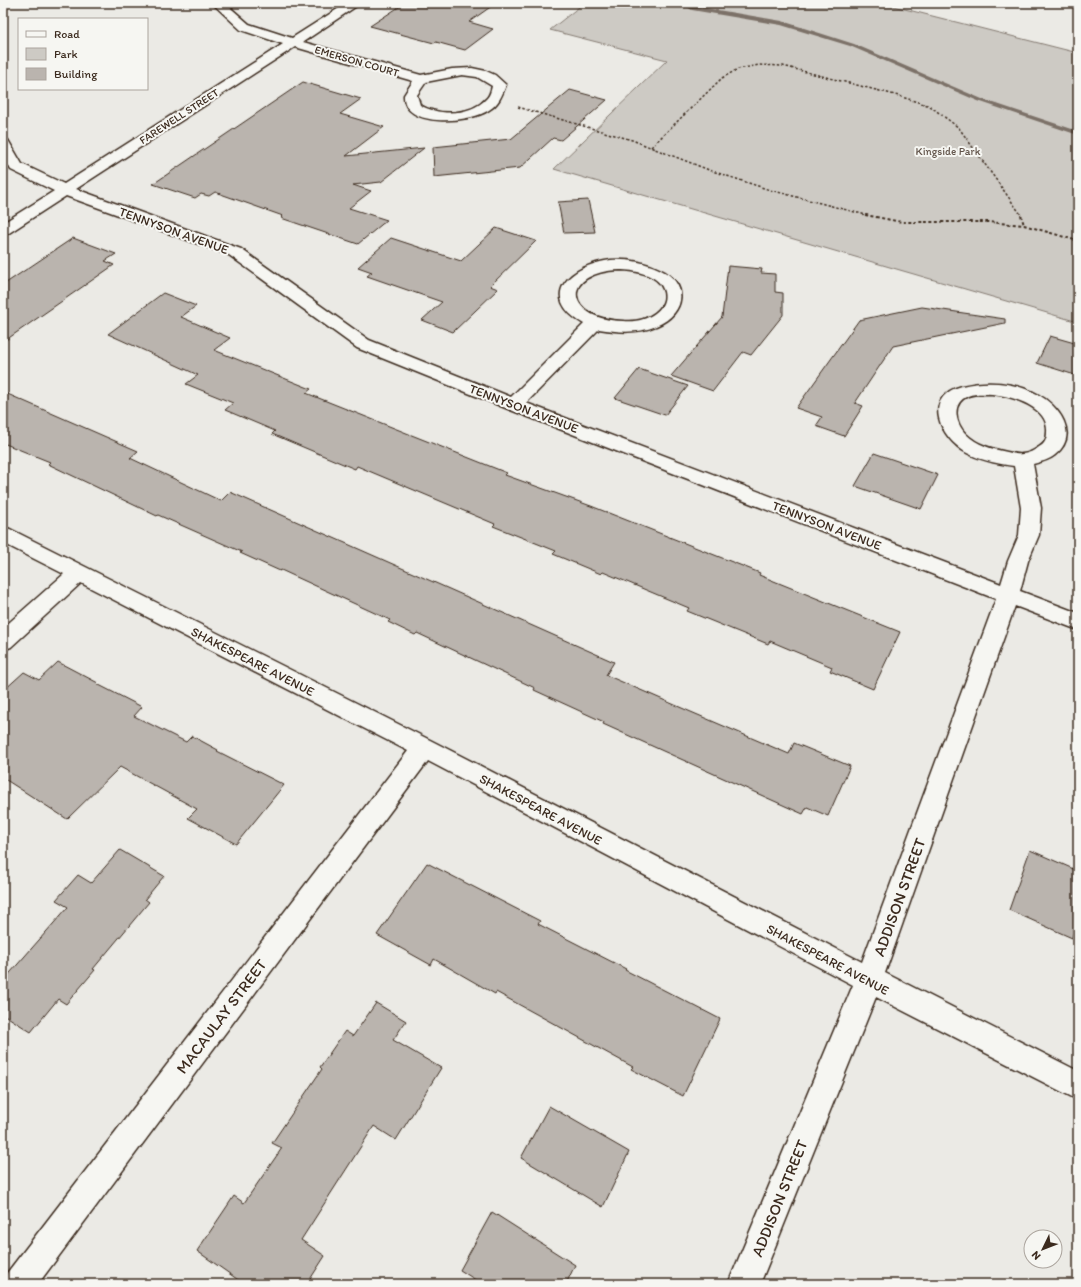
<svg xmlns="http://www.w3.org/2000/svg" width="1081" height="1287" viewBox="0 0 1081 1287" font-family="Itim,sans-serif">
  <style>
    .green { fill: #cdcac4; stroke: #847a71 }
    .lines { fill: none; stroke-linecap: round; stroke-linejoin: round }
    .stream { fill: #7c7167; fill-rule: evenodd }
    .building { fill: #bab4ae; stroke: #3b2a1e }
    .street-casing { stroke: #3b2a1e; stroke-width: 3 }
    .path-far1 { stroke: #3b2a1e; stroke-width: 1.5; stroke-dasharray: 2.5 2; stroke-linecap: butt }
    .path { stroke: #3b2a1e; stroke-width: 2; stroke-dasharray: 3 2.5; stroke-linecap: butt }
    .street { fill: #f6f6f2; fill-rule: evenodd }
    .labels { text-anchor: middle; stroke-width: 4; stroke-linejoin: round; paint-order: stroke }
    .far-street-label { font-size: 11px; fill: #3b2a1e; stroke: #f6f6f2 }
    .far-park-label { font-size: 11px; fill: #605248; stroke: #f6f6f2 }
    .street-label { font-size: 13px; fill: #3b2a1e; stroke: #f6f6f2 }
    .near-street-label { font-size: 16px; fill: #3b2a1e; stroke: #f6f6f2 }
  </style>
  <rect width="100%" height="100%" fill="#ebeae5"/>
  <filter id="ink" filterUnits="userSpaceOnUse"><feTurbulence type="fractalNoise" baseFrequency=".025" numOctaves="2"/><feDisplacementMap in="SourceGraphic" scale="8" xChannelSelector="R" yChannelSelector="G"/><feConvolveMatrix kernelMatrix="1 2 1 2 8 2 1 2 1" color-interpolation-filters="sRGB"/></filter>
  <g filter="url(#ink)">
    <path class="green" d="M 584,3 L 881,3 L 1078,53 L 1078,322 L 554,169 L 667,60 L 550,30 Z"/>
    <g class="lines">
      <path class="stream" d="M 680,3 L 687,3 L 694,6 L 782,21 L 854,44 L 982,99 L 1078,131 L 1078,135 L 978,101 L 850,46 L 781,25 L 692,10 Z"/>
    </g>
    <g class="building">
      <path d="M 405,3 L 496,3 L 469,22 L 493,29 L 465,50 L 436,42 L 434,43 L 370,26 Z"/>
      <path d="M 303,82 L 361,99 L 340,114 L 384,127 L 346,156 L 424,148 L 381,182 L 353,185 L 371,191 L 349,208 L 387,220 L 358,244 L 281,218 L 283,216 L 215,192 L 209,196 L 201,194 L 195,198 L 153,184 Z"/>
      <path d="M 570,90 L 607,100 L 561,140 L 553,138 L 520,168 L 434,177 L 433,147 L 511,139 Z"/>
      <path d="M 588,200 L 595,232 L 564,233 L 558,202 Z"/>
      <path d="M 496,228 L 536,241 L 490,286 L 498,289 L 453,332 L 422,320 L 442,302 L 367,276 L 372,272 L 358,267 L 391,238 L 461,261 Z"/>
      <path d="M 73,238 L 116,254 L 105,261 L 114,265 L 3,342 L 3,285 Z"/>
      <path d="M 728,266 L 762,269 L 761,273 L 775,274 L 775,292 L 783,293 L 783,315 L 751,355 L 743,352 L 713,391 L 671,376 L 722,317 Z"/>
      <path d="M 163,293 L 196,306 L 181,317 L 230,338 L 214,350 L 311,389 L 306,393 L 507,473 L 505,475 L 591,506 L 760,573 L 759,575 L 900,632 L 873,689 L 830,671 L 832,667 L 770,641 L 768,644 L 687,611 L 689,608 L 603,572 L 601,574 L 553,554 L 556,551 L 493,526 L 495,524 L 357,466 L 355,469 L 272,434 L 275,431 L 225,410 L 233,403 L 186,384 L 198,375 L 108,334 Z"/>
      <path d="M 922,307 L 1005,319 L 1005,323 L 893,346 L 855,403 L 863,406 L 844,436 L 816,426 L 822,417 L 796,408 L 859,320 Z"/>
      <path d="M 1050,336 L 1078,344 L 1078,376 L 1037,363 Z"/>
      <path d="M 639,369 L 688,386 L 665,415 L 615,398 Z"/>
      <path d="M 3,392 L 138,451 L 130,458 L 221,501 L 230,492 L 614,662 L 606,675 L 691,712 L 789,754 L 794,743 L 850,766 L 828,816 L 807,807 L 803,814 L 603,724 L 604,722 L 534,690 L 535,688 L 417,633 L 415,635 L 388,622 L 390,620 L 281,570 L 280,571 L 240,553 L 242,552 L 158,515 L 157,516 L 48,464 L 50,462 L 3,443 Z"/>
      <path d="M 874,453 L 938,475 L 921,509 L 855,486 Z"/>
      <path d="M 58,662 L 98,683 L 97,684 L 142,707 L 134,716 L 186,742 L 192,736 L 218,750 L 217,751 L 284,785 L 236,844 L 188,818 L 197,809 L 120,767 L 67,819 L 3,778 L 3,691 L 24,672 L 39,680 Z"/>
      <path d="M 120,850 L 164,876 L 145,899 L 149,902 L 93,969 L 95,970 L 66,1004 L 58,999 L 31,1032 L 3,1014 L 3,981 L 68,907 L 56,900 L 78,875 L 91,883 Z"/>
      <path d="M 1030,850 L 1078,871 L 1078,918 L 1072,938 L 1009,910 Z"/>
      <path d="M 427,863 L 540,921 L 538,924 L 626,969 L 625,970 L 720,1019 L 683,1096 L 631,1069 L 633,1067 L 496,992 L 495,994 L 434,959 L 431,965 L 377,935 Z"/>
      <path d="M 376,1003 L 406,1021 L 393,1040 L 441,1068 L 396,1140 L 374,1126 L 301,1240 L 325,1256 L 307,1284 L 244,1284 L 197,1251 L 234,1196 L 244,1203 L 282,1148 L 272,1143 L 322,1069 L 320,1067 L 345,1031 L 353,1036 Z"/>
      <path d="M 549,1106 L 629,1152 L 603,1207 L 521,1158 Z"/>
      <path d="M 492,1212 L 575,1265 L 566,1284 L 482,1284 L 460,1270 Z"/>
    </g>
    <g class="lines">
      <defs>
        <path id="street" d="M 212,3 L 225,3 L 249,24 L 292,38 L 347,3 L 361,3 L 303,42 L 421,75 L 452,69 L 472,68 L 486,71 L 495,75 L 506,85 C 502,95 499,104 489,110 C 471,123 402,129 404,95 L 413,81 L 295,47 L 76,189 L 241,249 L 369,340 L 511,397 L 584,324 C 536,296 571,265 611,260 C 627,259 644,262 659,269 C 690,283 686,314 656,326 C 638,334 618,332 599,329 L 526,403 L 1001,584 L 1008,561 L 1019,535 L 1021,508 L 1014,466 C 999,464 982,461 967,453 C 940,438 921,397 962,386 C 987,380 1014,382 1037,394 C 1058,405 1081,434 1055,455 C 1049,460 1041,462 1033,464 L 1041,508 L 1039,535 L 1028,561 L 1020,591 L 1078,613 L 1078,630 L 1015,606 L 885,973 L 1078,1071 L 1078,1100 L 876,997 L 760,1284 L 728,1284 L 853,985 L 428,761 L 38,1284 L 3,1284 L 7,1273 L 408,751 L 81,583 L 11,647 L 3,650 L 3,628 L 64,574 L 3,543 L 3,527 L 10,529 L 432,741 L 862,962 L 996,599 L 508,409 L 357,348 L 229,255 L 66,196 L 9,233 L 3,235 L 3,223 L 54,191 L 11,170 L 3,156 L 3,139 L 8,140 L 22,164 L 64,184 L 283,44 L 241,30 ZM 462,75 L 477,77 L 492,86 C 491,90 490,95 487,98 C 471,116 439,116 420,105 L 417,95 L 426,82 ZM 620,270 C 633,270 658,274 663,289 C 667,298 663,307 655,313 C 646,320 635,322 623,321 C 566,320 558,272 620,270 ZM 992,394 C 1012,396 1049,407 1047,432 C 1047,439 1045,444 1039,447 C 1035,450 1028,454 1022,454 C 1018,455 1012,453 1007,452 C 992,449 977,445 966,434 C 955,423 951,403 968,396 C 975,393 985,394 992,394 Z"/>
      </defs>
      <use href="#street" class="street-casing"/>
      <g class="path-far1">
        <path d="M 518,107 L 632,140 L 709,170 L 770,190 L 870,216"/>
        <path d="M 651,147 L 722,78 L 738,69 L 759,65 L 783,66 L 899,96 L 930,106 L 959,128 L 1022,216"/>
      </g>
      <g class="path">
        <path d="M 865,215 L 902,222 L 987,222 L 1024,225 L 1078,241"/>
        <path d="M 1021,215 L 1024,225"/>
      </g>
      <use href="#street" class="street"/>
    </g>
  </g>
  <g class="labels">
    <g class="far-street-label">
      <text transform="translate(357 61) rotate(16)" y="4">EMERSON COURT</text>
      <text transform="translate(179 116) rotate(-33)" y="4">FAREWELL STREET</text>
    </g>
    <g class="far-park-label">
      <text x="948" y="155">Kingside Park</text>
    </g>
    <g class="street-label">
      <text transform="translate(174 230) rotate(20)" y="5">TENNYSON AVENUE</text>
      <text transform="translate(524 408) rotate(21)" y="5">TENNYSON AVENUE</text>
      <text transform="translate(827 525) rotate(21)" y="5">TENNYSON AVENUE</text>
      <text transform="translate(253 661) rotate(27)" y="5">SHAKESPEARE AVENUE</text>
      <text transform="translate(541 809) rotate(28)" y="5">SHAKESPEARE AVENUE</text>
      <text transform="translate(828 959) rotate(28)" y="5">SHAKESPEARE AVENUE</text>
    </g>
    <g class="near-street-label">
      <text transform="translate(899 897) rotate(-70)" y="6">ADDISON STREET</text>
      <text transform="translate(221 1016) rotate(-53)" y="6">MACAULAY STREET</text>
      <text transform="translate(779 1198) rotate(-68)" y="6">ADDISON STREET</text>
    </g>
  </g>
  <rect width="1081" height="1287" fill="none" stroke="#f6f6f2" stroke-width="16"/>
  <rect x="8" y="8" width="1065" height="1271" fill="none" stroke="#3b2a1e" stroke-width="1.5" filter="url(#ink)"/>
  <rect x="18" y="18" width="130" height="72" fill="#f6f6f2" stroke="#aba49d"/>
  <rect x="26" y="31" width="20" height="6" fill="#f6f6f2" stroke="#aba49d"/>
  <text x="54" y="38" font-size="12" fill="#3b2a1e">Road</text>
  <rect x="26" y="48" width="20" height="12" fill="#cdcac4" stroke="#aba49d"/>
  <text x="54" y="58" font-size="12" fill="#3b2a1e">Park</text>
  <rect x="26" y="68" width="20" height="12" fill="#bab4ae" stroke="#aba49d"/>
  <text x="54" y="78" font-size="12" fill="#3b2a1e">Building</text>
  <g transform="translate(1043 1249) rotate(227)"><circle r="19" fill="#f6f6f2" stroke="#aba49d"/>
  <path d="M0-3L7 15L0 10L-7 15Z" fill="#3b2a1e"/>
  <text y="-6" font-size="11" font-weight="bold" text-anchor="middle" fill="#3b2a1e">N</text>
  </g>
</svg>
